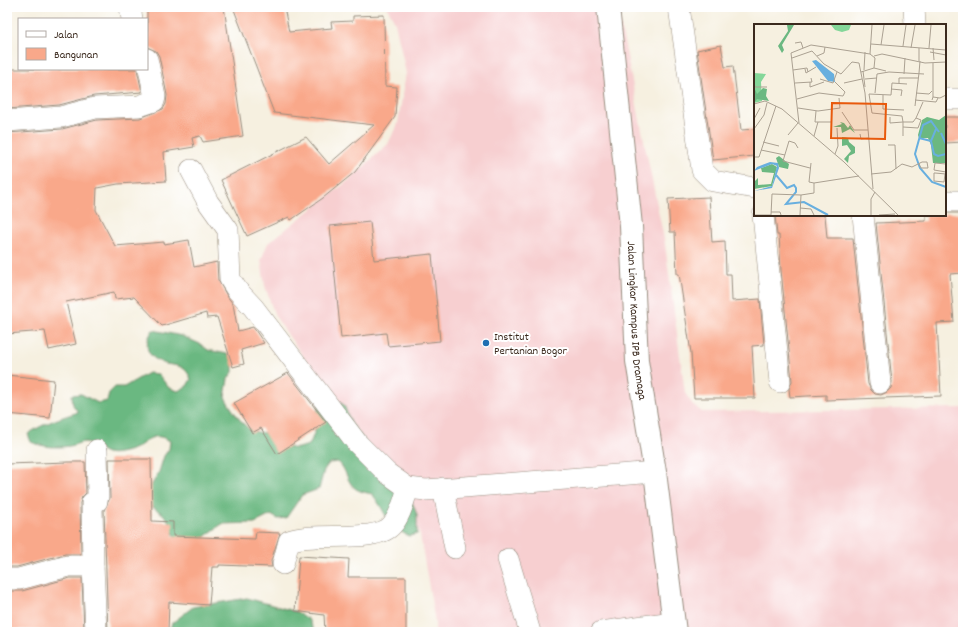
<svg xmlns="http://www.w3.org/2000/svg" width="970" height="639" viewBox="0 0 970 639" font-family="Dekko,sans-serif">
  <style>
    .built { fill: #f7cfd0 }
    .forest { fill: #6bb881; stroke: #537150 }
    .building { fill: #f9a88a }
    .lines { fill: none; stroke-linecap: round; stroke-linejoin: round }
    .minor-casing { stroke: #988d7f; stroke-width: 22 }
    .tertiary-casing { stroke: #988d7f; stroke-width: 24 }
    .minor { stroke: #fff; stroke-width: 21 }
    .tertiary { stroke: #fff; stroke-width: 22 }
    .poi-dot { fill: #1f6fb2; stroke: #fff; stroke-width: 1.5 }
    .labels { text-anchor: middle; stroke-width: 4; stroke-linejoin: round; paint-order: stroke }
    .street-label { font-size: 12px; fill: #3b2a1e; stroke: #fff }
    .poi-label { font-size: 12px; fill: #3b2a1e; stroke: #fff; text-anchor: start }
    .inset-river { fill: none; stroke: #68afdf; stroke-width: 2 }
    .inset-road { fill: none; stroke: #aba192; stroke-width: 1 }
    .view { fill: #e8590c; fill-opacity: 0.15; stroke: #e8590c; stroke-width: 2 }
    .inset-edge { fill: none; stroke: #3b2a1e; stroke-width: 2 }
  </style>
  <rect width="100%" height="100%" fill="#fff"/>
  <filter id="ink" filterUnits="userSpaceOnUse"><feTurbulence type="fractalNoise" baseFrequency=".025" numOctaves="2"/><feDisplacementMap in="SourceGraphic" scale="8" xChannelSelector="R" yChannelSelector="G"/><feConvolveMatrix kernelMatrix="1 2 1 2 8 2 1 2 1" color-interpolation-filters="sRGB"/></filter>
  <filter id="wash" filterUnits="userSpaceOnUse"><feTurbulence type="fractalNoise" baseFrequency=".012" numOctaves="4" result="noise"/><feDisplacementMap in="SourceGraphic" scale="16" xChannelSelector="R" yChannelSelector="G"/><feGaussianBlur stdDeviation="0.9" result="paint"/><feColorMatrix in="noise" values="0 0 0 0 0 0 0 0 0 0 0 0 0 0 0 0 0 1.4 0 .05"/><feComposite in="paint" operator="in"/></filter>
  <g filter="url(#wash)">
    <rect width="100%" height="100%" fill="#f6f0e0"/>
    <path class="built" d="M 387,7 L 617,7 L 665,244 L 685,393 L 693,405 L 702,412 L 963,408 L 963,632 L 435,632 L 435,622 L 420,535 L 402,491 L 313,371 L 275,316 L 265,286 L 261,260 L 268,243 L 349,180 L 388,144 L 398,123 L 406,73 L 395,22 Z"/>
    <g class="forest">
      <path d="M 153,330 L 182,336 L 200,344 L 208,350 L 227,354 L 233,362 L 233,372 L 228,379 L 225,397 C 230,407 243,427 253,431 C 258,433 263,432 268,434 C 287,440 284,456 310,444 L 316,428 L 319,401 L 335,399 L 344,405 L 351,423 L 413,504 L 417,515 L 417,534 L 409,536 C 385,525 387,512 372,494 C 368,493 361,492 356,489 C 346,482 347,469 338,462 L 329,463 L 324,470 L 319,489 L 302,495 L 286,518 L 278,519 L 271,515 L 255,523 L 222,524 L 200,540 L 175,537 L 168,520 L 163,514 L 148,504 L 150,488 L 159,472 L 164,456 L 169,449 L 170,441 C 150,429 147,445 131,450 C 125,452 114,455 107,453 C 99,450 93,443 85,442 C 80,442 75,445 70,446 C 57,448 42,447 31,442 L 28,434 C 44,423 60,418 78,412 L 73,405 L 72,395 L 81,394 L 98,403 L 107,401 L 109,393 L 115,387 L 124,387 L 148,373 L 158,374 L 169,388 L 178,391 L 187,386 L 191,379 C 189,375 187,370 181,367 C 177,365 171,365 166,364 C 147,358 142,346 153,330 Z"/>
      <path d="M 247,598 L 297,612 L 308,619 L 315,632 L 169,632 L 172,623 L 193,607 Z"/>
    </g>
    <g id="blocks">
      <g class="building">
        <path d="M 147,7 L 224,7 L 243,136 L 203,142 L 200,136 L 192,138 L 194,147 L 164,152 L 166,181 L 118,184 L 97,188 L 96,210 L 115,246 L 164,242 L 164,244 L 189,240 L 194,267 L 217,262 L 218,280 L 227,296 L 233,304 L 238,331 L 253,327 L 264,343 L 241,350 L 244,364 L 233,367 L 217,317 L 207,318 L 206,313 L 162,326 L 134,297 L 115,299 L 114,292 L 66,302 L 76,344 L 49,350 L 45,331 L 7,334 L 7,133 L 62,129 L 97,120 L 140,118 L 163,109 L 166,104 L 167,95 L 159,56 L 156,51 L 147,47 Z"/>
        <path d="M 233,7 L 284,7 L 289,32 L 332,28 L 331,22 L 353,21 L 353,16 L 384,15 L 385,86 L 397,87 L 395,117 L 355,172 L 323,198 L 291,220 L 289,217 L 247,236 L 221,180 L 306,137 L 329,164 L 374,125 L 274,113 Z"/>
        <path d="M 721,45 L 725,67 L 733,66 L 741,130 L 755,129 L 755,156 L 713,160 L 697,50 Z"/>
        <path d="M 7,69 L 137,69 L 142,92 L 94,96 L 59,105 L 7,109 Z"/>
        <path d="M 945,117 L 963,117 L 963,142 L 945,143 Z"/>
        <path d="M 709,197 L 712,242 L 725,241 L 726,274 L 731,274 L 732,301 L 760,299 L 764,345 L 752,346 L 755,398 L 694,398 L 691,353 L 679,274 L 677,274 L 675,232 L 670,232 L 668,199 Z"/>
        <path d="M 945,213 L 963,213 L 963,273 L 950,274 L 954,322 L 937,323 L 941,396 L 826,400 L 826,395 L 790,397 L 789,389 L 792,381 L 781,270 L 779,235 L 777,235 L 775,215 L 825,215 L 827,238 L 853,238 L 868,384 L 871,390 L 875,394 L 881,395 L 887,392 L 891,388 L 892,382 L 876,223 L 926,221 L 926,215 L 945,215 Z"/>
        <path d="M 370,222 L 374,260 L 432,254 L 440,341 L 388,346 L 386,333 L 341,338 L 330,226 Z"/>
        <path d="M 288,373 L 326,422 L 277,454 L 261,428 L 252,433 L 234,403 Z"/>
        <path d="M 7,375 L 54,380 L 50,418 L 7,414 Z"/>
        <path d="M 109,459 L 151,459 L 152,521 L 173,522 L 173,536 L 255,539 L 256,532 L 280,533 L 271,561 L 272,567 L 219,565 L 219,567 L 212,567 L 209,605 L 169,602 L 168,632 L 108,632 L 104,510 L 110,498 Z"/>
        <path d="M 68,462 L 85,462 L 86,493 L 82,497 L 80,503 L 81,554 L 65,554 L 17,567 L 7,567 L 7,464 Z"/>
        <path d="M 299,556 L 349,559 L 348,577 L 406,577 L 406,632 L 325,632 L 324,615 L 295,611 Z"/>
        <path d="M 70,578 L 82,578 L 84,632 L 7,629 L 7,591 L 22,591 Z"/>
      </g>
    </g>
  </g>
  <g filter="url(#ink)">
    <use href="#blocks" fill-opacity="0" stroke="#988d7f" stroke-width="1"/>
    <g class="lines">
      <defs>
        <g id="minor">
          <path d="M 130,7 L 132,19"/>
          <path d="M 679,7 L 702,170 L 713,181 L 755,188"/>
          <path d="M 914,7 L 915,25"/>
          <path d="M 945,99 L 963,99"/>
          <path d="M 7,121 L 61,117 L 95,108 L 139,106 L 154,101 L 155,97 L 147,59"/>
          <path d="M 191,170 L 208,202 L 228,230 L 230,279 L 237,290 L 253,307 L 357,443 L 387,473 L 408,488 L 426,490 L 655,472"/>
          <path d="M 945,201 L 963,201"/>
          <path d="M 763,215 L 780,382"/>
          <path d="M 863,215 L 880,383"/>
          <path d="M 443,488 L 455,548"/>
          <path d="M 508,559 L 530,632"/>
          <path d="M 283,564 L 289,541 C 313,531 377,544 392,525 C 401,515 404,500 408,488"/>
          <path d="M 7,579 L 19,579 L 68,566 L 93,566"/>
          <path d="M 96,632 L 93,566 L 92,503 L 97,501 L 98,496 L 97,450"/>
          <path d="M 601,632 L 673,622"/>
        </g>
        <g id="tertiary">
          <path id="s1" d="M 608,7 L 631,226 L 637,361 L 655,472 L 675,632"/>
        </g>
      </defs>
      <use href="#minor" class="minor-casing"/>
      <use href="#tertiary" class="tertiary-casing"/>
      <use href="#minor" class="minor"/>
      <use href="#tertiary" class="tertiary"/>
    </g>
  </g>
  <circle class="poi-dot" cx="486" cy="343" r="4"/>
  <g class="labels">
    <g class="street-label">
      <text dy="4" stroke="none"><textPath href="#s1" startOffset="315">Jalan Lingkar Kampus IPB Dramaga</textPath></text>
    </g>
    <g class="poi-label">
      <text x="494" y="340">Institut<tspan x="494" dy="14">Pertanian Bogor</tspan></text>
    </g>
  </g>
  <g transform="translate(754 24)">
    <rect width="192" height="192" fill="#f6f0e0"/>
    <path d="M 77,1 L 97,1 L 95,6 L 88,8 L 81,6 ZM 0,49 L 12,50 L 7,58 L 8,77 L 0,79 Z" fill="#84d799"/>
    <path d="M 33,1 L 40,1 L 28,21 L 30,26 L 28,29 L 24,22 L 34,7 ZM 0,63 L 3,70 L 9,64 L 13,65 L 12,72 L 15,77 L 3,75 L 0,79 ZM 192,91 L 192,139 L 179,139 L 177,121 L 174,114 L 165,114 L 164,111 L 168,96 L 173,93 L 185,96 ZM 86,98 L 90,99 L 94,104 L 96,101 L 101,109 L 96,105 L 88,109 L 87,103 L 79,103 L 88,100 ZM 88,113 L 94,114 L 95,118 L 101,123 L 101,129 L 95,132 L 94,139 L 90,135 L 97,127 L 93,121 L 88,122 ZM 25,132 L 35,140 L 34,145 L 25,143 L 22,134 ZM 18,140 L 23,143 L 18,162 L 0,165 L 0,158 L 4,154 L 4,161 L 17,160 L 20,149 L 8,148 L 7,144 Z" fill="#6bb881"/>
    <path d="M 62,36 L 80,50 L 81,58 L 74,57 L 58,37 ZM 16,138 L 24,139 L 25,144 L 18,164 L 0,167 L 18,162 L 23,142 L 18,140 L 0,147 L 3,143 Z" fill="#68afdf"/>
    <path class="inset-river" d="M 182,105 L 177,117 L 180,130 L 184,132 L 192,130M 185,108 L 177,97 L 169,101 L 161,130 L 166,144 L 178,158 L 192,163M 187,109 L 192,120M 165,114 L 177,117M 22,151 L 33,164 L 40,161 L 42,164 L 42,168 L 32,180 L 50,178 L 74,191"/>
    <path class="inset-road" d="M 41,19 L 47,18 L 49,24M 117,20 L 192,26M 127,21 L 130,1M 149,22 L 152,1M 157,24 L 161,1M 175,24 L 177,1M 179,24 L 180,36M 176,28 L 192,31M 116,30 L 118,1M 63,32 L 70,29 L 71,23M 120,32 L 128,30 L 171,39 L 192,38M 38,34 L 58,27 L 70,40 L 87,50 L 98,38 L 105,39 L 111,69 L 119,165M 165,37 L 165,24M 120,44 L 132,47M 51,45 L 52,49 L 62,43M 39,46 L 53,44 L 54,48M 110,46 L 111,28M 109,47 L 111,63M 165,49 L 166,37M 150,50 L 151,34M 66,55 L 79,59 L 83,48M 111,55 L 123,54M 0,58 L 1,63 L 13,63M 56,58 L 56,63 L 70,58M 41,59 L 58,58 L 57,54M 90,59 L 108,55M 145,59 L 145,54 L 164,54M 137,65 L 148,66 L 147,72M 121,69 L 123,50 L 135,48 L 170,50M 162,69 L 175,70 L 178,67M 115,70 L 118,89 L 148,92 L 149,98 L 159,98 L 162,94 L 167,96 L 164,104 L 149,103M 115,70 L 137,71 L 138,59 L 153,60M 129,71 L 129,85 L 150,86M 179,73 L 179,39M 43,75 L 65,69 L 89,72 L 91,68 L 81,58M 161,76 L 182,78 L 184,74M 178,76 L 179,73 L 186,74 L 192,71M 0,80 L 11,77 L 28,85 L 90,138 L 144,191M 161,82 L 165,49M 44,84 L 64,87 L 86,84 L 85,74M 62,87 L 61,98 L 78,98M 88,88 L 100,106 L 114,106M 136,93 L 136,99 L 149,98 L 149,112M 162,94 L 169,78M 0,95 L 6,84M 45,99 L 37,29 L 57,21 L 116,30 L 121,34 L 120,44 L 107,48M 0,105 L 10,91 L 13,79M 106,110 L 107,115 L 115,114M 34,111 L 44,99M 60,112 L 64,98M 9,118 L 25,122M 134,121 L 141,121 L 142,145M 44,124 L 41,119 L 35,117 L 29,137 L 56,144M 7,126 L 31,131M 81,130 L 84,122 L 83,104M 0,133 L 5,133 L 22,82M 57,139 L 55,158 L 60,159M 192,140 L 181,139 L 180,146 L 192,148M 117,150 L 137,148 L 148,140 L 158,143 L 168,138 L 173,138 L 174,144 L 167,144 L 165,140M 191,150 L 190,158 L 180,157 L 180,149 L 181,149 L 192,150M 46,184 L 57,185 L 60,191M 17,188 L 26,188 L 27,191M 0,191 L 17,191 L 18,170 L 47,171M 46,191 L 47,171 L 60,169 L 60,159 L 105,152M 117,191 L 117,175 L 121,168M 125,191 L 141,190"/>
    <path class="view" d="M 78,79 L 132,80 L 131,115 L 77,114 Z"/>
    <rect width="192" height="192" class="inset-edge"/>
  </g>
  <rect width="970" height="639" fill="none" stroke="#fff" stroke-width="24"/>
  <rect x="18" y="18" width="130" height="52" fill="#ffffff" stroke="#b1aaa5"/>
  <rect x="26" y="31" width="20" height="6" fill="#ffffff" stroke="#b1aaa5"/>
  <text x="54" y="38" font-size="12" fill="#3b2a1e">Jalan</text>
  <rect x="26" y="48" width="20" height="12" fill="#f9a88a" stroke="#b1aaa5"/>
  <text x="54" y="58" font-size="12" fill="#3b2a1e">Bangunan</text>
</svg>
